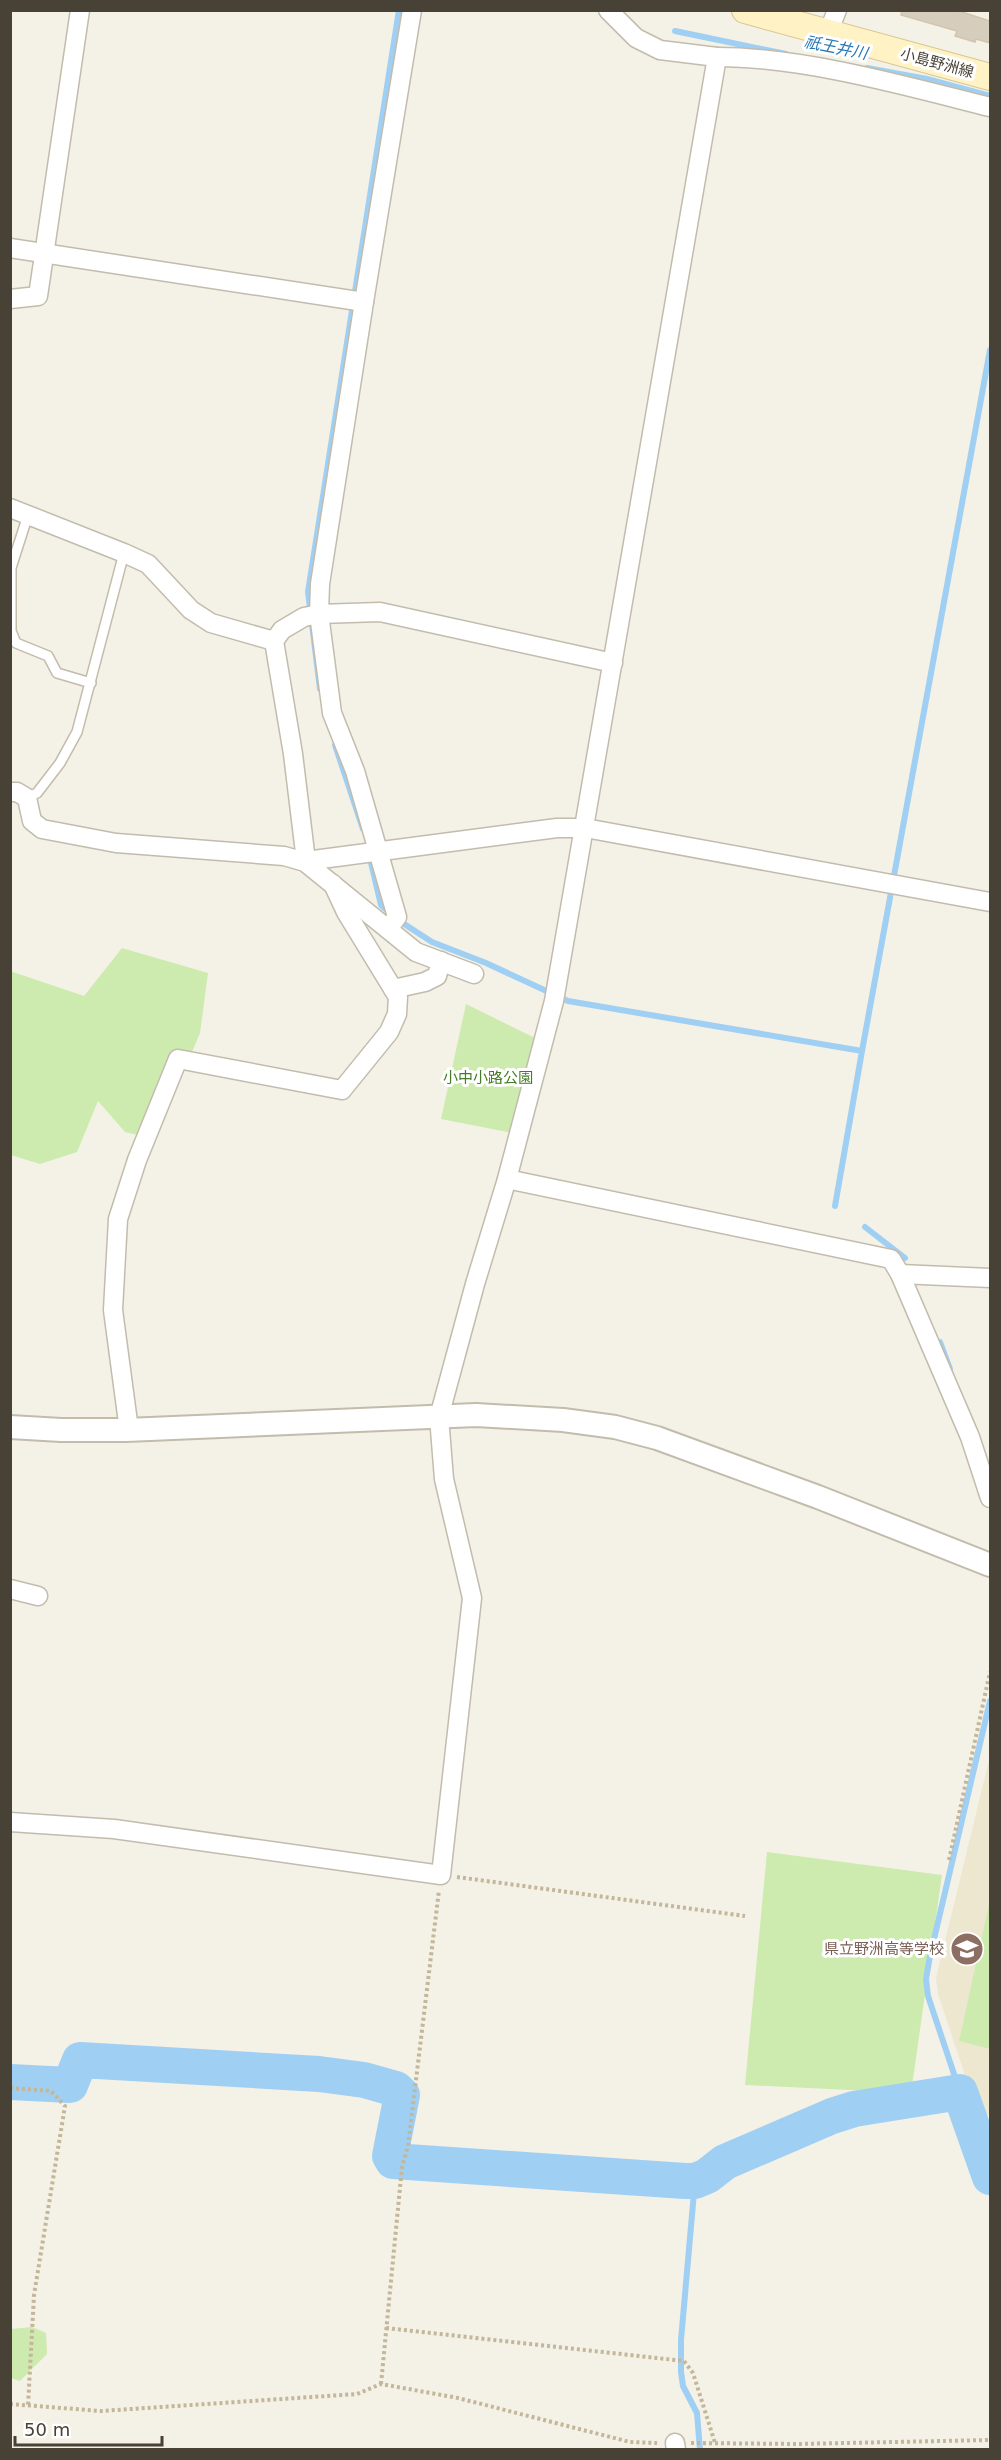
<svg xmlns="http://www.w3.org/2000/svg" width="1001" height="2460" viewBox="0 0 1001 2460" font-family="'DejaVu Sans','Noto Sans JP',sans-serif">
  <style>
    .education { fill: #eee7d0 }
    .green { fill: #cdebae }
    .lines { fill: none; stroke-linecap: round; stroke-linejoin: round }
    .stream { stroke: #a0cff4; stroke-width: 6 }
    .river { stroke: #a0cff4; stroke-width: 36 }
    .building { fill: #d7cdbc; stroke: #d2c5af; stroke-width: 1.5 }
    .service-casing { stroke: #c3bcac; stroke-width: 12 }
    .minor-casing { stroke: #c3bcac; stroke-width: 21 }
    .tertiary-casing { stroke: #c3bcac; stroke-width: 26 }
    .secondary-casing { stroke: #d7c794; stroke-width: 28 }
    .path { stroke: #c3b699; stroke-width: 4; stroke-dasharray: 3 3; stroke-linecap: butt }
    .service { stroke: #fff; stroke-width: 9 }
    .minor { stroke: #fff; stroke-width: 18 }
    .tertiary { stroke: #fff; stroke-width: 22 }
    .secondary { stroke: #fff3c6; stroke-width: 26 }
    .labels { text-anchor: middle; stroke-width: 6; stroke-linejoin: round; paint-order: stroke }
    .street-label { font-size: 15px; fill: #484135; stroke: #fff }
    .park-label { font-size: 15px; fill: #447d25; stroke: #fff }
    .education-label { font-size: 15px; fill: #785e54; stroke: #fff; text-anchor: end }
    .water-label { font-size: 16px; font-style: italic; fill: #2878ba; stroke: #fff }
  </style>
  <rect width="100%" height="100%" fill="#f4f1e7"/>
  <path class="education" d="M 990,1756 L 990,2114 L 979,2118 L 938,1994 L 936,1978 Z"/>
  <g class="green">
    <path d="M 122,948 L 208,973 L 200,1033 L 155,1139 L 125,1132 L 98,1101 L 77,1152 L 40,1164 L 11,1155 L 10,971 L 84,996 Z"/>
    <path d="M 466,1004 L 535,1038 L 513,1133 L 441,1119 Z"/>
    <path d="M 767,1852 L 942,1875 L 911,2093 L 745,2085 Z"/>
    <path d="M 990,1900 L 990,2049 L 959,2041 Z"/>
    <path d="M 32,2327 L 46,2333 L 47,2354 L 20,2381 L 11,2378 L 11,2329 Z"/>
  </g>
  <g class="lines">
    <g class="stream">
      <path d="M 675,31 L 786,54"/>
      <path d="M 867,68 L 927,79 L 990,96"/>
      <path d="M 320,689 L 308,592 L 399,10"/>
      <path d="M 335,745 L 363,829"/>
      <path d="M 369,854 L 381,905 L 390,913"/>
      <path d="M 398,920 L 432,942 L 486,963 L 568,1001 L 862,1051 L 835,1206"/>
      <path d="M 862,1051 L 990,350"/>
      <path d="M 865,1227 L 905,1258"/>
      <path d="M 940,1342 L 950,1369"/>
      <path d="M 960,2092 L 928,1996 L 926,1979 L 930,1956 L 990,1701"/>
      <path d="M 695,2181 L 681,2340 L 681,2372 L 683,2386 L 697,2413 L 700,2450"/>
    </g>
    <path class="river" d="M 10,2082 L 70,2085 L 80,2060 L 319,2074 L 364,2080 L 396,2089 L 402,2095 L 390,2156 L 393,2161 L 685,2181 L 695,2181 L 707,2176 L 725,2162 L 832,2116 L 854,2109 L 960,2092 L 990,2177"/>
  </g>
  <path class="building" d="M 902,10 L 956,10 L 990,21 L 990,43 L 976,39 L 975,42 L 955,36 L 957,31 L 901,15 Z"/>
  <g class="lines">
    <defs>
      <g id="service">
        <path d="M 28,515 L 11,568 L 11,631 L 16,643 L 48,656 L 57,673 L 91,683"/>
        <path d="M 27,798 L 37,793 L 60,763 L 77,732 L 124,553"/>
      </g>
      <g id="minor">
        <path d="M 828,33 L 837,10"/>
        <path d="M 717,57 C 804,57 906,86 990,107"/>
        <path d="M 10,248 L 364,302"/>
        <path d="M 10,299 L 38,296 L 80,10"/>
        <path d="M 10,508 L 124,553 L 148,564 L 191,610 L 211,623 L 274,641"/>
        <path d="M 613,663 L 380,612 L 319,614 L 304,617 L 282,630 L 274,641 L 293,754 L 306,861 L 557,828 L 585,828 L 990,902"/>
        <path d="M 10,792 L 17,792 L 27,798 L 32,821 L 42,829 L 116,843 L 284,856 L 305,862 L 416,952 L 474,974"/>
        <path d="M 388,929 L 397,917 L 355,771 L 332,713 L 319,614 L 320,584 L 364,302 L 412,10"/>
        <path d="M 393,989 L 425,982 L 437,976 L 441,961"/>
        <path d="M 507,1179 L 891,1259 L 900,1274 L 970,1437 L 990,1498"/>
        <path d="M 900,1274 L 990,1278"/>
        <path d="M 129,1430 L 113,1310 L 118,1219 L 137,1160 L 178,1059 L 342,1090 L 389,1032 L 397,1014 L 398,997 L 346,912 L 333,884"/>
        <path d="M 10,1589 L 38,1596"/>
        <path d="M 10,1822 L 114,1829 L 441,1875 L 472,1598 L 444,1479 L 439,1417 L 475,1284 L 507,1179 L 554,1001 L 717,57 L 660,50 L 636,38 L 608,10"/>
        <path d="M 675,2443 L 676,2450"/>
      </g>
      <path id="tertiary" d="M 10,1427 L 61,1430 L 126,1430 L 476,1415 L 563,1420 L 615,1427 L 657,1438 L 818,1497 L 990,1565"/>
      <path id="secondary" d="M 745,10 L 990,77"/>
    </defs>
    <use href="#service" class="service-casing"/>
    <use href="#minor" class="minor-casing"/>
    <use href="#tertiary" class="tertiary-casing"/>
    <use href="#secondary" class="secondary-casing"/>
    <g class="path">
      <path d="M 949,1860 L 990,1672"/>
      <path d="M 457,1877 L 745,1916"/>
      <path d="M 10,2088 L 51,2091 L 65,2106 L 34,2295 L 28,2406"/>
      <path d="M 386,2328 L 684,2361 L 693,2373 L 715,2443"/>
      <path d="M 381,2384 L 402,2167 L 408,2146 L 439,1890"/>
      <path d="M 10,2404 L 101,2411 L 357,2394 L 381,2384 L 458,2398 L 630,2442 L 657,2443"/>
      <path d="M 691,2443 L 798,2444 L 990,2440"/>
    </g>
    <use href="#service" class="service"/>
    <use href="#minor" class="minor"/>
    <use href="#tertiary" class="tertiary"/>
    <use href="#secondary" class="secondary"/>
  </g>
  <defs>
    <symbol id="school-disc" viewBox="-11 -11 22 22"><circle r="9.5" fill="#8d6e63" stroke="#fff"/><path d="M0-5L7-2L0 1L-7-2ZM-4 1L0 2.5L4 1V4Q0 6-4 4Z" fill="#fff"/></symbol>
  </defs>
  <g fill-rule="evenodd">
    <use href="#school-disc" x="948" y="1930" width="38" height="38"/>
  </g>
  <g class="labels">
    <g class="street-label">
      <text transform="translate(937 63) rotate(15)" y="5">小島野洲線</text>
    </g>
    <g class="park-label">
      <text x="488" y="1083">小中小路公園</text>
    </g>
    <g class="education-label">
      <text x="944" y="1954">県立野洲高等学校</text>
    </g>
    <g class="water-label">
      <text transform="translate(836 47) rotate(11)" y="6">祇王井川</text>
    </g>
  </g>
  <rect width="1001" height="2460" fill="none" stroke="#484135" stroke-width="24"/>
  <path d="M15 2436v9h147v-9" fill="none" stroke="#484135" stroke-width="3"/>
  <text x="24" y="2436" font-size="18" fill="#484135" stroke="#ffffff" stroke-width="4.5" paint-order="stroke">50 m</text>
</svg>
